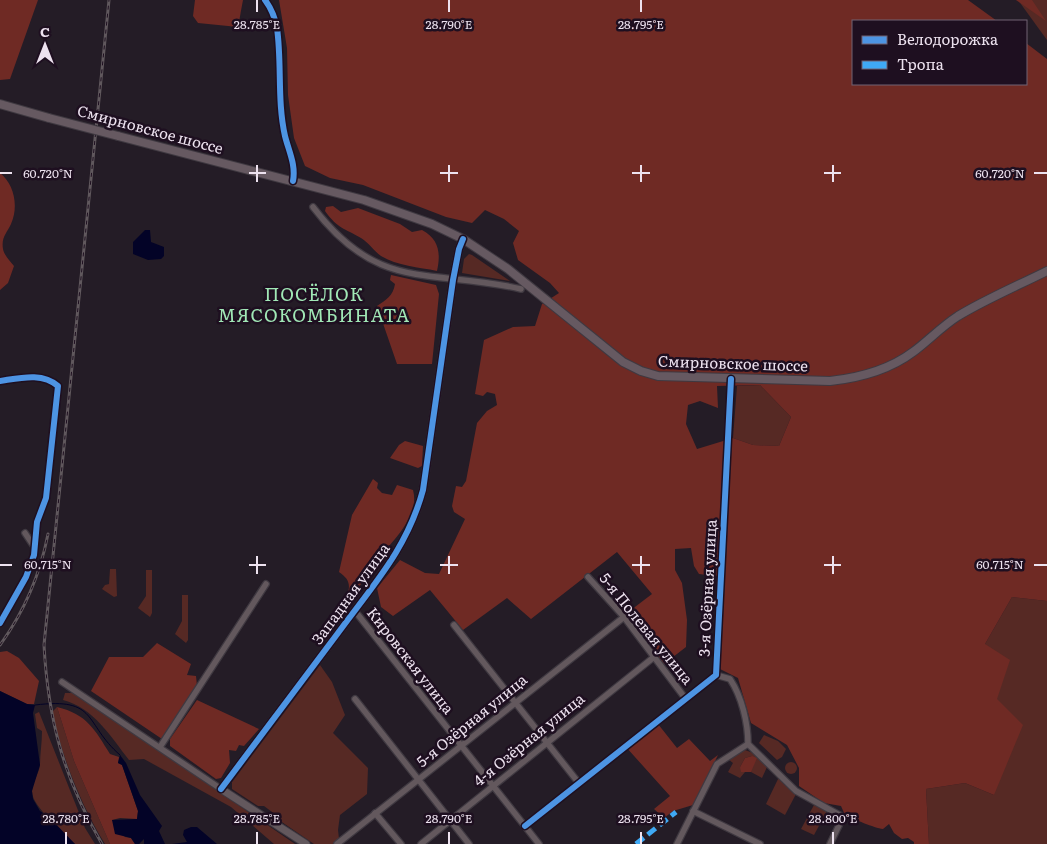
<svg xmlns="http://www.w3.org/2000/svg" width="1047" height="844" viewBox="0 0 1047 844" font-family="Literata,serif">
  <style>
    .green { fill: #562924 }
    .forest { fill: #6f2a24; fill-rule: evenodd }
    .water { fill: #030327 }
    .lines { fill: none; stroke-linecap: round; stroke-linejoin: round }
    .stream { stroke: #030327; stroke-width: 1 }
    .minor-casing { stroke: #3f3941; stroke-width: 8 }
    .tertiary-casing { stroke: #3f3941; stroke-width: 9 }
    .secondary-casing { stroke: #3f3941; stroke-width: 10 }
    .minor { stroke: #63585d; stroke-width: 5.5 }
    .tertiary { stroke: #63585d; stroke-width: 7 }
    .secondary { stroke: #665961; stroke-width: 8 }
    .rail-casing { stroke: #60585d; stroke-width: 3 }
    .rail { stroke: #1e0f20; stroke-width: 1; stroke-dasharray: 4; stroke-linecap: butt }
    .secondary-bridge-casing { stroke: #3f3941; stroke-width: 10; stroke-linecap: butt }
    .secondary-bridge { stroke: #665961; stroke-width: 8 }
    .quiet { stroke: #3fa9f5; stroke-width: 5; stroke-dasharray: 10 5; stroke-linecap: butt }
    .cycleway-casing { stroke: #1e0f20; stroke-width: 9 }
    .cycleway { stroke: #4d94e3; stroke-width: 6 }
    .ticks { fill: none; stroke: #ede2ef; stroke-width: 2 }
    .labels { text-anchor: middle; stroke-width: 5; stroke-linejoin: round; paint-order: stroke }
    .street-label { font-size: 15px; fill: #ede2ef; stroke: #1e0f20 }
    .quarter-label { font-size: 18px; letter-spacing: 1px; fill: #a1e8b6; stroke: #1e0f20 }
    .ticks-label { font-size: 12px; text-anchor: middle; fill: #ede2ef; stroke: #1e0f20; stroke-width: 5; stroke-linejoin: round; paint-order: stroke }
  </style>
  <rect width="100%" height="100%" fill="#241c26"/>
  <g class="green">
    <path d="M 1018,0 L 1047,0 L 1047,40 Z"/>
    <path d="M 469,254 L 472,255 L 510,281 L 462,273 L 464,259 Z"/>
    <path d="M 760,385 L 791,417 L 779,446 L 753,445 L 733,438 L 737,386 Z"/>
    <path d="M 110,569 L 116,569 L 117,596 L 114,597 L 102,589 L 105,585 L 109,584 Z"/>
    <path d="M 146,570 L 152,570 L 152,613 L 150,617 L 138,608 L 146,596 Z"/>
    <path d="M 182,595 L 188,595 L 188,640 L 186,643 L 175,634 L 182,621 Z"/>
    <path d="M 1012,597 L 1047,601 L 1047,844 L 929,844 L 926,789 L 965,783 L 994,795 L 997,699 L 985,644 Z"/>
    <path d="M 320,665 L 332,682 L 345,715 L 333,733 L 368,768 L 367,794 L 340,815 L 338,830 L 339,839 L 333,844 L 314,844 L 273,816 L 272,812 L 264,806 L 258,806 L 232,789 L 232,782 Z"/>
    <path d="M 65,693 L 75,693 L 295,844 L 274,844 L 231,807 L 144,759 L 129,760 C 111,737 94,708 63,700 Z"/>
    <path d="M 57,707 L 74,761 L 110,844 L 105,844 C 80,803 63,759 52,712 Z"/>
    <path d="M 39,712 L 85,828 L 95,844 L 75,844 C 64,833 31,805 32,791 C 32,782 39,774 40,765 C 40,754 42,743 42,731 L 37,728 L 35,714 Z"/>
    <path d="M 764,735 L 778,741 L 786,749 L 782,757 L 777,760 L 759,743 Z"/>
    <path d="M 745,750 L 753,753 L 767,767 L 762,778 L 751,772 L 752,756 L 745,758 L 740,767 L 745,772 L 740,778 L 728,772 L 733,763 L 728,759 Z"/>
    <circle cx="791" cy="768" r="6"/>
    <path d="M 779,777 L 796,794 L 785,815 L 766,804 Z"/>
    <path d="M 814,805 L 827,811 L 814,835 L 801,829 Z"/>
  </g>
  <g class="forest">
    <path d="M 0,0 L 38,0 L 10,79 L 0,80 Z"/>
    <path d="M 195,0 L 243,0 L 238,27 L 198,23 L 193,16 Z"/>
    <path d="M 279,0 L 968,0 L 997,21 L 853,21 L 853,84 L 1026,84 L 1026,43 L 1047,59 L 1047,601 L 1012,597 L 985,644 L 1010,660 L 997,699 L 1023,725 L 994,795 L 965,783 L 926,789 L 929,844 L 914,844 L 914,842 L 908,838 L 902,839 L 894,833 L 889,824 L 883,829 C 874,828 854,819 845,815 L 841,806 L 824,803 L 799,786 L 799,768 L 787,745 L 751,723 L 738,678 L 720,669 L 724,577 L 699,574 L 694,566 L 691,548 L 675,549 L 675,570 L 682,583 L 687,620 L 686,647 L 664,664 L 650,650 L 653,640 L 631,610 L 652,594 L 617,552 L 531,619 L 507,598 L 463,630 L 430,590 L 393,616 L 381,607 L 377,588 L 400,560 L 425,573 L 439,574 L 465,519 L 454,512 L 452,506 L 456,486 L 462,487 L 466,481 L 477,423 L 487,411 L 497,405 L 495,394 L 487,392 L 483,396 L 475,394 L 484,340 L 513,327 L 535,326 L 542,304 L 559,293 L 550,283 L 518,260 L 513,243 L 519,231 L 504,219 L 485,210 L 472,223 L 446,217 L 363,185 L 330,178 L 305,166 L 294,138 L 288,95 L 287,48 ZM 760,385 L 791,417 L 779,446 L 753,445 L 733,438 L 697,449 L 686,424 L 688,405 L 700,401 L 718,408 L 717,386 Z"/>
    <path d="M 1016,0 L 1032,0 L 1046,21 Z"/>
    <path d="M 0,173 C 14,184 19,206 11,224 C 7,233 1,237 3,249 C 4,255 10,261 14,266 L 8,283 L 0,290 Z"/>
    <path d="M 333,206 L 341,212 L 358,208 L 400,224 L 412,232 L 422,230 C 439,239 441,253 437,271 C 419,267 397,266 381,256 C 374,251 369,243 361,238 C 344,228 338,229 325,211 L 326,207 Z"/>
    <path d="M 391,275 L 436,285 L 439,294 L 432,364 L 397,364 L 377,306 C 386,300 393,296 395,284 L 390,280 Z"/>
    <path d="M 405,441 L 423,446 L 422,466 L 418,468 L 390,458 L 399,445 Z"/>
    <path d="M 373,479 L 378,483 L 377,488 L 382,493 L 392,495 L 397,485 L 413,490 C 421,519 387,545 372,567 C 365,577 358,589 351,600 L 347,596 C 351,584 349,579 339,572 L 352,515 Z"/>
    <path d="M 157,643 L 191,664 L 187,675 L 196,676 L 197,686 L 162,739 L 91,691 L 109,657 L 143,657 Z"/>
    <path d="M 7,651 L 19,658 L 39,681 L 34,704 L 27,704 L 0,691 L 0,652 Z"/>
    <path d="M 197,700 L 259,729 L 244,746 L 239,745 L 236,751 L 229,750 L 230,763 L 221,778 L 216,779 L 170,746 L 170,739 Z"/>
    <path d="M 57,707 C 87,714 95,730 110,754 L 119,757 L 118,763 L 122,765 L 138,811 L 137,819 L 120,818 L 112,820 L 125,837 L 131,838 L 135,844 L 110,844 L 74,761 Z"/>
    <path d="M 658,724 L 677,748 L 689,739 L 710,761 L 718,755 L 693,805 L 673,811 L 664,818 L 654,809 L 670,796 L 626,747 Z"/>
    <path d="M 752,756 L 757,758 L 751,772 L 741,772 L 740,767 L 745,758 Z"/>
  </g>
  <g class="water">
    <path d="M 145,230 L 150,230 L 151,242 L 164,247 L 164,256 L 161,259 L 148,260 L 133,254 L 133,242 Z"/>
    <path d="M 0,691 L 27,704 L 35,705 L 33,713 L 40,765 L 32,791 L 33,799 L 40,811 L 50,818 L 75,844 L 0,844 Z"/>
    <path d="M 120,755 L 126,763 L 140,795 L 162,826 L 159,831 L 165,844 L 144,844 L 144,839 L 139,844 L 135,844 L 131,838 L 115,834 L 112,820 L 137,819 L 138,811 L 122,765 L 118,763 Z"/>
    <path d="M 191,827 L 197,827 L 217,844 L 172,844 L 187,842 L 183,835 L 184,830 Z"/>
  </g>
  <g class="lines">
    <path class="stream" d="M 35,705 C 99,697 83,723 120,755"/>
    <defs>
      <g id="minor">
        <path d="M 265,0 C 271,8 275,18 277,28 C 282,64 277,101 285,136 C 289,152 296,165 293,181"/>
        <path d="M 313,207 C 379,294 431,268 521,289"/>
        <path d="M 0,381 C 20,378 42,372 58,386 L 46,498 L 37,522 L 34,555 L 26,577 L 0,623"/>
        <path d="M 25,533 L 33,545"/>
        <path d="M 588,577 L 624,617 L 685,698"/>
        <path d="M 355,611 L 539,844"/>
        <path d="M 454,625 L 578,782"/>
        <path d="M 716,675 L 730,679 C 742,697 748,723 748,744 L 796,791 L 843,817 L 830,844"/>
        <path d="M 62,682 L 221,789"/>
        <path d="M 355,699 L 469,844"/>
        <path d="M 160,747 L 266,584"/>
        <path d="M 693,811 L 760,844"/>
        <path d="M 375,813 L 401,844"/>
        <path d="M 525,826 L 716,675 L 731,379"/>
        <path d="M 337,844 L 624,617"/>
        <path d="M 421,844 L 654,657"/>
        <path d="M 677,844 L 717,764 L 748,744"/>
      </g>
      <path id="tertiary" d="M 306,844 L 221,789 C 260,737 299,685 338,633 C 373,585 407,549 423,490 L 453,280 L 459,249 L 463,239"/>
      <g id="secondary">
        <path d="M 0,104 L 49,118"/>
        <path d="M 118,136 L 364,200 L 432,224 L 463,239 L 508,269 L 623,362 L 641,371 L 658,376 L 830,381 C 858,378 889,370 913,352 C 928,341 941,327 958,316 C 986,299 1017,286 1047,271"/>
      </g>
    </defs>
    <use href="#minor" class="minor-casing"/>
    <use href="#tertiary" class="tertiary-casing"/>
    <use href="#secondary" class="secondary-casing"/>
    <use href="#minor" class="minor"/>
    <use href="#tertiary" class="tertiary"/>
    <use href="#secondary" class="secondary"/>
    <defs>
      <g id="rail">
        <path d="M 0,645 C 24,612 40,575 48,534"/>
        <path d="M 102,844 C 64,779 48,720 44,645 L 109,0"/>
      </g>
    </defs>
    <use href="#rail" class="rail-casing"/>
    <use href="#rail" class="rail"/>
    <defs>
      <path id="secondary-bridge" d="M 49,118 L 118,136"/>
    </defs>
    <use href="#secondary-bridge" class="secondary-bridge-casing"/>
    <use href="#secondary-bridge" class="secondary-bridge"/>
    <path class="quiet" d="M 636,844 L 676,812"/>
    <defs>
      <g id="cycleway">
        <path d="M 265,0 C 271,8 275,18 277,28 C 282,64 277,101 285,136 C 289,152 296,165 293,181"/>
        <path d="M 0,381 C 20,378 42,372 58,386 L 46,498 L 37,522 L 34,555 L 26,577 L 0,623"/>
        <path d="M 221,789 C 260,737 299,685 338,633 C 373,585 407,549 423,490 L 453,280 L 459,249 L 463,239"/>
        <path d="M 525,826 L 716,675 L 731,379"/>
      </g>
    </defs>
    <use href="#cycleway" class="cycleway-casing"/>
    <use href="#cycleway" class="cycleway"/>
  </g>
  <path class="ticks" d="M 257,0 L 257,12M 449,0 L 449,12M 641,0 L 641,12M 257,165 L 257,182M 449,165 L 449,182M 641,165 L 641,182M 833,165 L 833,182M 0,173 L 12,173M 249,173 L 266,173M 440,173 L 458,173M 632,173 L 650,173M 824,173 L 841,173M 1034,173 L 1047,173M 257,556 L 257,574M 449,556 L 449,574M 641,556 L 641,574M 833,556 L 833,574M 0,565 L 12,565M 249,565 L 266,565M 440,565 L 458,565M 632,565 L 650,565M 824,565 L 841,565M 1034,565 L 1047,565M 66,832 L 66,844M 257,832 L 257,844M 449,832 L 449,844M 641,832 L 641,844M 833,832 L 833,844"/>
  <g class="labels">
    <g class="street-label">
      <text transform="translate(150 130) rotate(15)" y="5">Смирновское шоссе</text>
      <text transform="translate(733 364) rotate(2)" y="5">Смирновское шоссе</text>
      <text transform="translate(708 588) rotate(-87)" y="5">3-я Озёрная улица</text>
      <text transform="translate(351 594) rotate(-54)" y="5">Западная улица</text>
      <text transform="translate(646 629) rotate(51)" y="5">5-я Полевая улица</text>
      <text transform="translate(410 661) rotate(52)" y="5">Кировская улица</text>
      <text transform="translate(472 721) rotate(-39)" y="5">5-я Озёрная улица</text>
      <text transform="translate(529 740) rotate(-39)" y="5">4-я Озёрная улица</text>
    </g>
    <g class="quarter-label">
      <text x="314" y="301">ПОСЁЛОК<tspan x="314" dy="21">МЯСОКОМБИНАТА</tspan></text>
    </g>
  </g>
  <g class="ticks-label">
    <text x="257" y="29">28.785°E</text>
    <text x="449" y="29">28.790°E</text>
    <text x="641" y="29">28.795°E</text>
    <text x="48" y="178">60.720°N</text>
    <text x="1000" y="178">60.720°N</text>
    <text x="48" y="569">60.715°N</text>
    <text x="1000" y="569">60.715°N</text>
    <text x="66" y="823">28.780°E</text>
    <text x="257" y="823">28.785°E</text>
    <text x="449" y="823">28.790°E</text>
    <text x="641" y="823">28.795°E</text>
    <text x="833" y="823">28.800°E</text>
  </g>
  <rect x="852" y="20" width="175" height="65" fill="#1e0f20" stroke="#716373"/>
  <rect x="862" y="36" width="25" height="8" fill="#4d94e3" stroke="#716373"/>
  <text x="897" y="45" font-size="15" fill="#ede2ef">Велодорожка</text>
  <rect x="862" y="61" width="25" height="8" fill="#3fa9f5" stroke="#716373"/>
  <text x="897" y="70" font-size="15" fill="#ede2ef">Тропа</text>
  <g transform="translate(45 45)" stroke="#1e0f20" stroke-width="4" paint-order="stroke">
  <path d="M0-4L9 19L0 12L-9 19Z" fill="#ede2ef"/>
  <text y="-8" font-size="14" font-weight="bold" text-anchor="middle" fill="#ede2ef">С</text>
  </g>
</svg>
